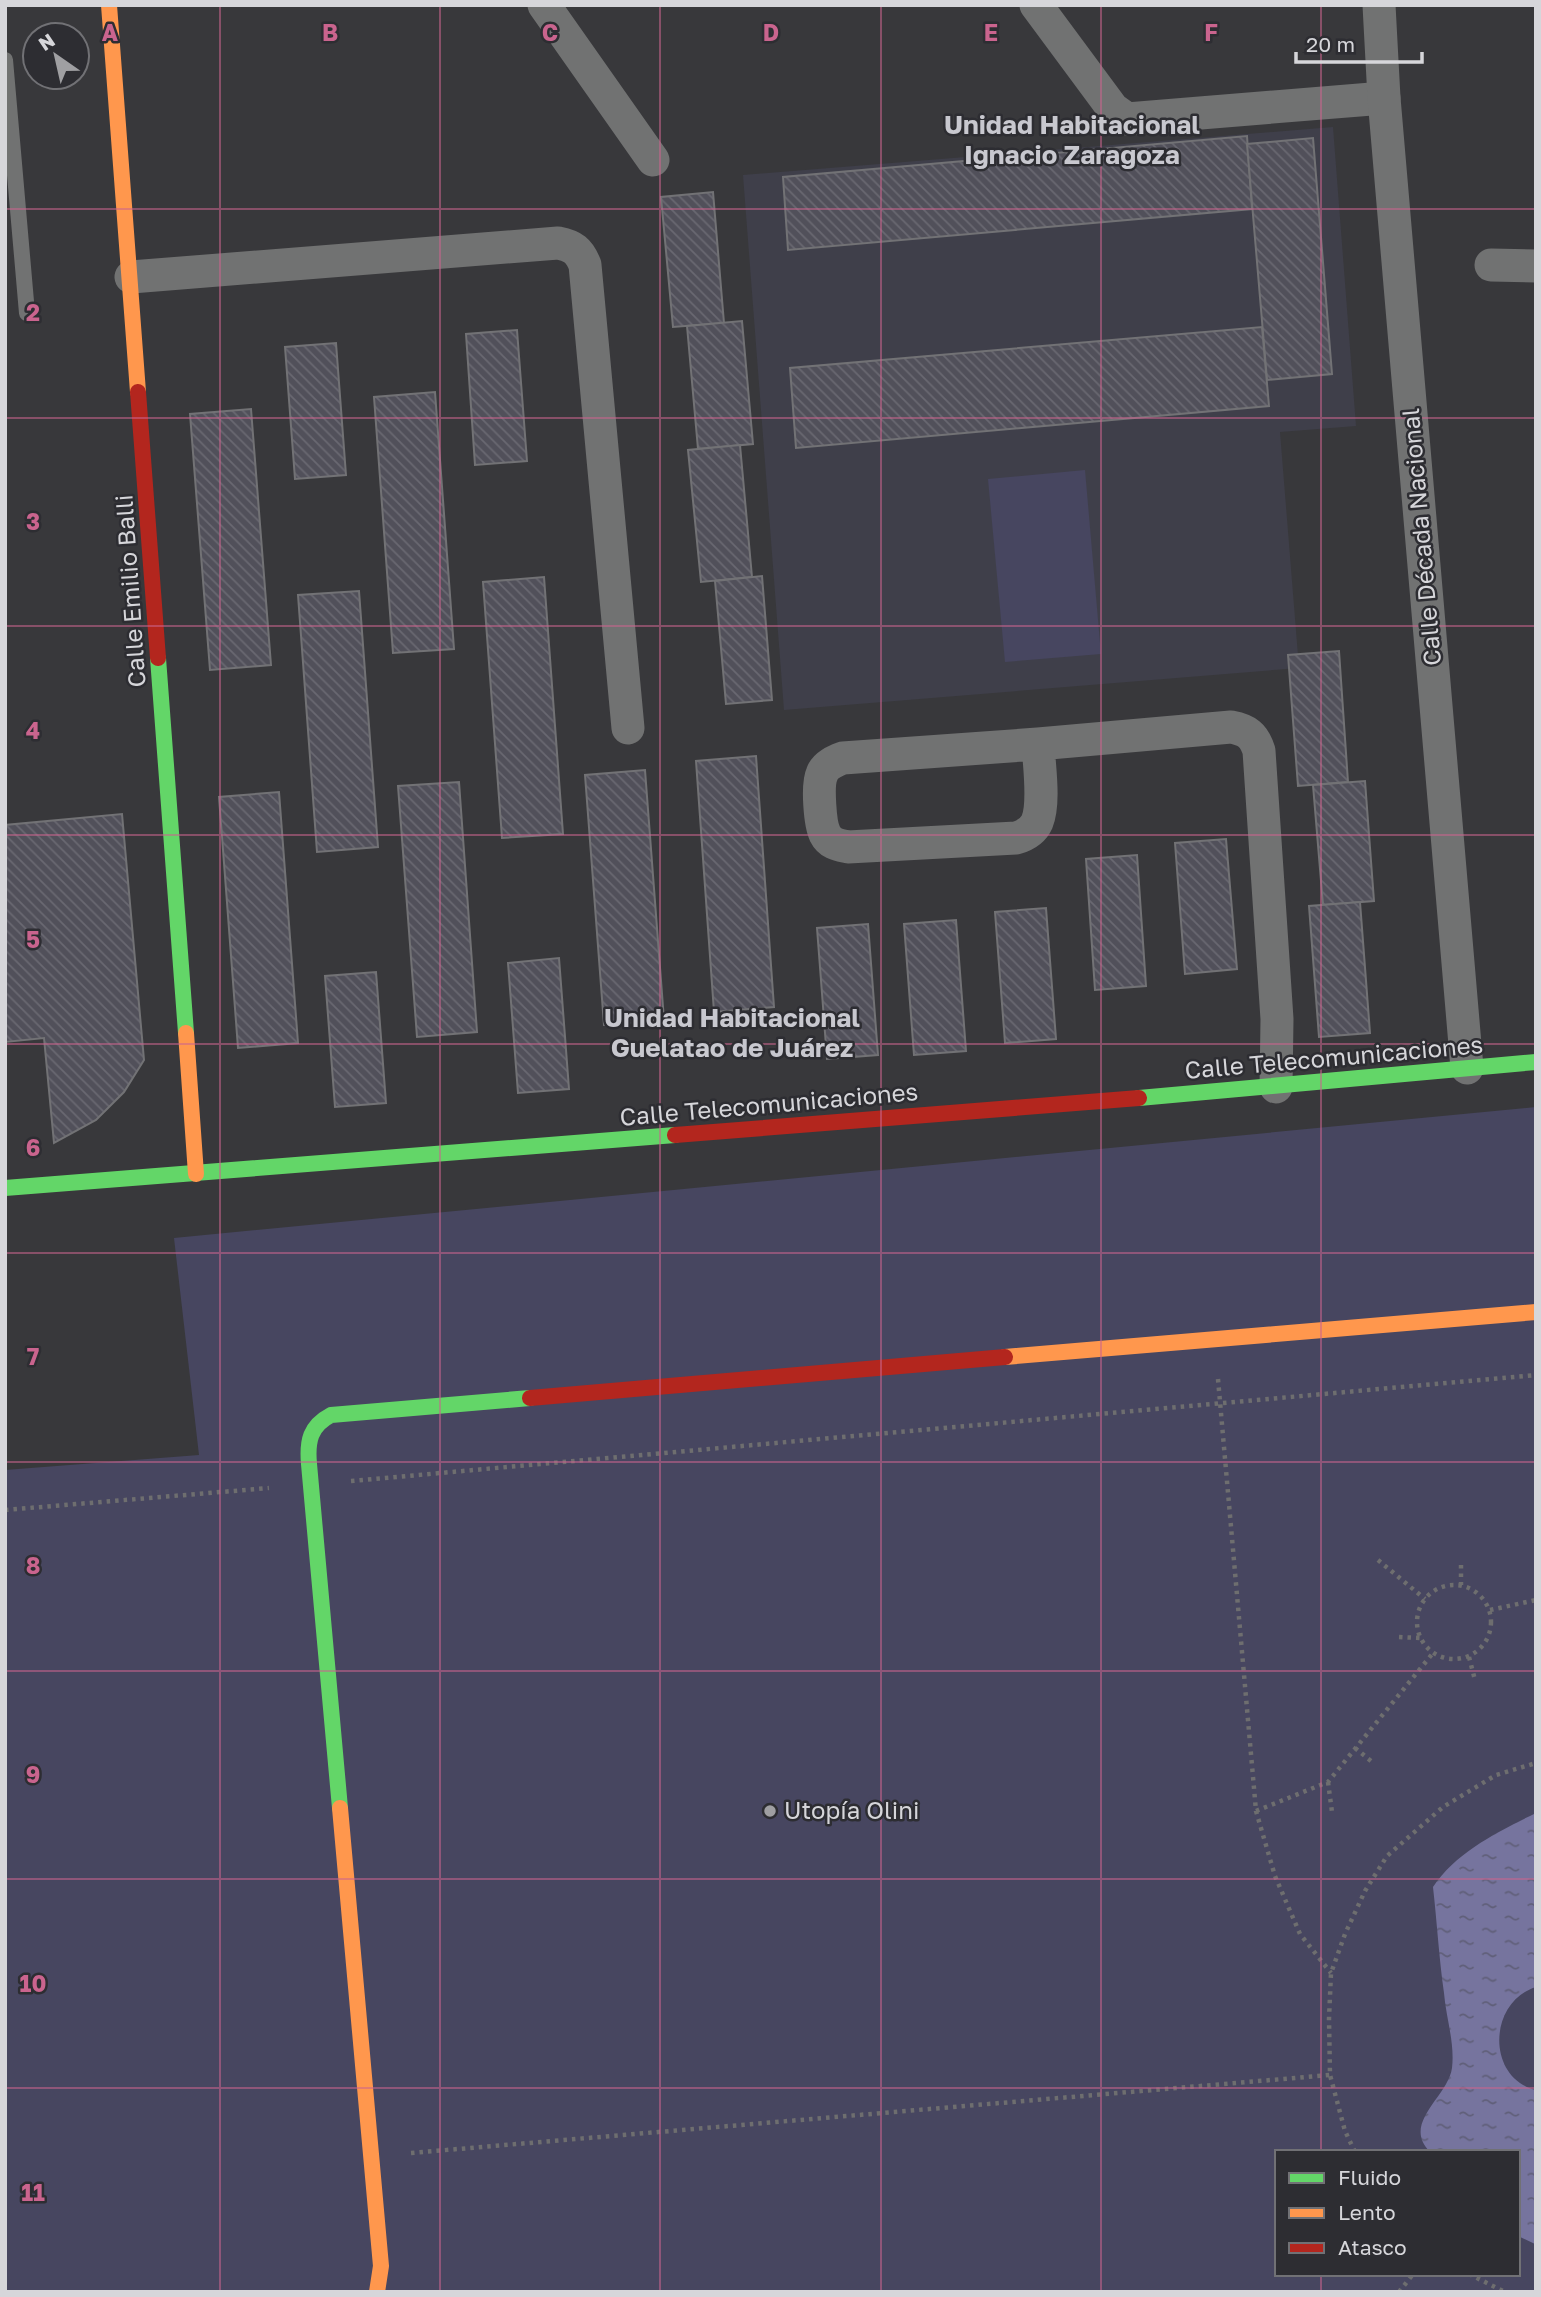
<svg xmlns="http://www.w3.org/2000/svg" width="1541" height="2297" viewBox="0 0 1541 2297" font-family="'Golos Text',sans-serif">
  <style>
    .built { fill: #3f3f4a }
    .green { fill: #474660; fill-rule: evenodd }
    .water { fill: url(#water-ripples) }
    .building { fill: url(#building-back-hatch); stroke: #727275; stroke-width: 2 }
    .lines { fill: none; stroke-linecap: round; stroke-linejoin: round }
    .path { stroke: #6e6e6f; stroke-width: 4.5; stroke-dasharray: 3.5 5; stroke-linecap: butt }
    .lane { stroke: #717272; stroke-width: 16 }
    .street { stroke: #717272; stroke-width: 33 }
    .fast { stroke: #63d668; stroke-width: 16 }
    .slow { stroke: #ff974d; stroke-width: 16 }
    .jam { stroke: #b3261e; stroke-width: 16 }
    .grid { fill: none; stroke: #ca648e; stroke-width: 2; stroke-opacity: 0.55 }
    .poi-dot { fill: #9f9fa2; stroke: #2d2d32; stroke-width: 2.5 }
    .labels { text-anchor: middle; stroke-width: 5; stroke-linejoin: round; paint-order: stroke }
    .street-label { font-size: 24px; fill: #d6d6da; stroke: #2d2d32 }
    .poi-label { font-size: 24px; fill: #d6d6da; stroke: #2d2d32; text-anchor: start }
    .neighbourhood-label { font-size: 26px; font-weight: bold; fill: #c8c8cf; stroke: #2d2d32 }
    .grid-label { font-size: 23px; text-anchor: middle; font-weight: bold; fill: #ca648e; stroke: #2d2d32; stroke-width: 5; stroke-linejoin: round; paint-order: stroke }
  </style>
  <defs>
    <pattern id="water-ripples" width="26" height="14" patternUnits="userSpaceOnUse" patternTransform="scale(1.75)"><rect width="26" height="14" fill="#76749e"/><path d="M2 4q2-2 4 0t4 0M15 11q2-2 4 0t4 0" fill="none" stroke="#605f79"/></pattern>
    <pattern id="building-back-hatch" width="6" height="6" patternUnits="userSpaceOnUse" patternTransform="scale(1.75)"><rect width="6" height="6" fill="#51505a"/><path d="M-1 5l2 2M0 0l6 6M5-1l2 2" fill="none" stroke="#696871"/></pattern>
  </defs>
  <rect width="100%" height="100%" fill="#38383b"/>
  <path class="built" d="M 1333,127 L 1356,426 L 1280,432 L 1299,668 L 784,710 L 743,175 Z"/>
  <g class="green">
    <path d="M 1085,470 L 1101,654 L 1005,662 L 988,479 Z"/>
    <path d="M 1536,1107 L 1536,2292 L 5,2292 L 5,1470 L 199,1455 L 174,1238 ZM 1277,2152 L 1518,2152 L 1518,2274 L 1277,2274 Z"/>
  </g>
  <path class="water" d="M 1536,1813 L 1536,1987 C 1488,2002 1486,2078 1536,2090 L 1535,2244 L 1518,2236 L 1518,2152 L 1430,2152 C 1401,2123 1448,2097 1452,2068 C 1455,2043 1446,2018 1444,1993 C 1439,1958 1437,1922 1433,1887 C 1456,1852 1499,1831 1536,1813 Z"/>
  <g class="building">
    <path d="M 1247,136 L 1252,209 L 788,250 L 783,177 Z"/>
    <path d="M 1313,138 L 1332,374 L 1267,380 L 1247,144 Z"/>
    <path d="M 713,192 L 724,323 L 673,327 L 661,197 Z"/>
    <path d="M 742,321 L 753,444 L 698,449 L 687,326 Z"/>
    <path d="M 1262,327 L 1269,406 L 796,448 L 790,368 Z"/>
    <path d="M 517,330 L 527,461 L 475,465 L 466,334 Z"/>
    <path d="M 336,343 L 346,475 L 295,479 L 285,347 Z"/>
    <path d="M 435,392 L 454,649 L 393,653 L 374,397 Z"/>
    <path d="M 251,409 L 271,665 L 210,670 L 190,414 Z"/>
    <path d="M 740,445 L 752,577 L 701,582 L 688,450 Z"/>
    <path d="M 762,576 L 772,700 L 726,704 L 715,581 Z"/>
    <path d="M 544,577 L 563,834 L 502,838 L 483,582 Z"/>
    <path d="M 359,591 L 378,847 L 317,852 L 298,595 Z"/>
    <path d="M 1339,651 L 1348,782 L 1298,786 L 1288,655 Z"/>
    <path d="M 756,756 L 774,1007 L 714,1012 L 696,761 Z"/>
    <path d="M 645,770 L 664,1020 L 604,1025 L 585,775 Z"/>
    <path d="M 1365,781 L 1374,901 L 1323,905 L 1313,785 Z"/>
    <path d="M 459,782 L 477,1032 L 417,1037 L 398,786 Z"/>
    <path d="M 279,792 L 298,1043 L 238,1048 L 219,797 Z"/>
    <path d="M 122,814 L 144,1060 L 124,1092 L 96,1120 L 54,1143 L 44,1038 L 5,1042 L 5,825 Z"/>
    <path d="M 1226,839 L 1237,969 L 1185,974 L 1175,843 Z"/>
    <path d="M 1137,855 L 1146,986 L 1095,990 L 1086,859 Z"/>
    <path d="M 1360,902 L 1370,1033 L 1319,1037 L 1309,906 Z"/>
    <path d="M 1046,908 L 1056,1039 L 1005,1043 L 995,912 Z"/>
    <path d="M 956,920 L 966,1051 L 914,1055 L 904,924 Z"/>
    <path d="M 868,924 L 878,1055 L 827,1059 L 817,928 Z"/>
    <path d="M 559,958 L 569,1089 L 518,1093 L 508,963 Z"/>
    <path d="M 376,972 L 386,1103 L 335,1107 L 325,976 Z"/>
  </g>
  <g class="lines">
    <g class="path">
      <path d="M 1218,1379 L 1256,1811 L 1275,1876 L 1300,1934 L 1331,1973"/>
      <path d="M 351,1481 L 1536,1375"/>
      <path d="M 5,1510 L 269,1488"/>
      <path d="M 1378,1560 L 1425,1599"/>
      <path d="M 1461,1565 L 1461,1585"/>
      <circle cx="1454" cy="1622" r="37"/>
      <path d="M 1490,1610 L 1536,1600"/>
      <path d="M 1399,1637 L 1420,1638"/>
      <path d="M 1469,1657 L 1475,1680"/>
      <path d="M 1355,1748 L 1371,1761"/>
      <path d="M 1328,1782 L 1332,1812"/>
      <path d="M 1256,1811 L 1328,1782 L 1433,1653"/>
      <path d="M 1355,2152 L 1345,2131 L 1330,2075 L 1329,2019 L 1331,1973 L 1345,1934 L 1365,1891 L 1387,1856 L 1443,1807 L 1496,1775 L 1536,1763"/>
      <path d="M 411,2153 L 1330,2075"/>
      <path d="M 1469,2274 L 1505,2292"/>
      <path d="M 1399,2292 L 1413,2274"/>
    </g>
    <path class="lane" d="M 5,60 L 27,313"/>
    <g class="street">
      <path d="M 544,5 L 653,160"/>
      <path d="M 1036,5 L 1113,109 L 1127,119 L 1384,98"/>
      <path d="M 1379,5 L 1384,98 L 1467,1068"/>
      <path d="M 1491,265 L 1536,266"/>
      <path d="M 131,277 L 558,243 C 573,246 579,250 585,265 L 628,728"/>
      <path d="M 1038,744 C 1039,765 1045,803 1037,822 C 1033,831 1026,835 1016,838 L 848,847 C 839,845 830,844 825,834 C 820,824 817,785 822,774 C 825,765 835,761 843,758 L 1038,744 L 1231,727 C 1247,730 1254,735 1259,751 L 1277,1019 L 1276,1087"/>
    </g>
    <g class="fast">
      <path d="M 158,658 L 186,1033"/>
      <path d="M 1139,1098 L 1536,1062"/>
      <path d="M 5,1188 L 675,1135"/>
      <path d="M 340,1808 L 309,1464 C 307,1441 310,1426 331,1415 L 530,1398"/>
    </g>
    <g class="slow">
      <path d="M 109,5 L 138,392"/>
      <path d="M 186,1033 L 196,1174"/>
      <path d="M 1005,1357 L 1536,1312"/>
      <path d="M 340,1808 L 381,2266 L 377,2292"/>
    </g>
    <g class="jam">
      <path d="M 138,392 L 158,658"/>
      <path d="M 675,1135 L 1139,1098"/>
      <path d="M 530,1398 L 1005,1357"/>
    </g>
  </g>
  <path class="grid" d="M 220,5 L 220,2292M 440,5 L 440,2292M 660,5 L 660,2292M 881,5 L 881,2292M 1101,5 L 1101,2292M 1321,5 L 1321,2152M 5,209 L 1536,209M 5,418 L 1536,418M 5,626 L 1536,626M 5,835 L 1536,835M 5,1044 L 1536,1044M 5,1253 L 1536,1253M 5,1462 L 1536,1462M 5,1671 L 1536,1671M 5,1879 L 1536,1879M 5,2088 L 1536,2088M 1321,2274 L 1321,2292"/>
  <circle class="poi-dot" cx="770" cy="1811" r="7"/>
  <g class="labels">
    <g class="street-label">
      <text transform="translate(1422 537) rotate(-95)" y="8">Calle Década Nacional</text>
      <text transform="translate(131 591) rotate(-94)" y="8">Calle Emilio Balli</text>
      <text transform="translate(1334 1058) rotate(-5)" y="8">Calle Telecomunicaciones</text>
      <text transform="translate(769 1105) rotate(-5)" y="8">Calle Telecomunicaciones</text>
    </g>
    <g class="poi-label">
      <text x="784" y="1819">Utopía Olini</text>
    </g>
    <g class="neighbourhood-label">
      <text x="1072" y="134">Unidad Habitacional<tspan x="1072" dy="30">Ignacio Zaragoza</tspan></text>
      <text x="732" y="1027">Unidad Habitacional<tspan x="732" dy="30">Guelatao de Juárez</tspan></text>
    </g>
  </g>
  <g class="grid-label">
    <text x="110" y="41">A</text>
    <text x="330" y="41">B</text>
    <text x="550" y="41">C</text>
    <text x="771" y="41">D</text>
    <text x="991" y="41">E</text>
    <text x="1211" y="41">F</text>
    <text x="33" y="321">2</text>
    <text x="33" y="530">3</text>
    <text x="33" y="739">4</text>
    <text x="33" y="948">5</text>
    <text x="33" y="1156">6</text>
    <text x="33" y="1365">7</text>
    <text x="33" y="1574">8</text>
    <text x="33" y="1783">9</text>
    <text x="33" y="1992">10</text>
    <text x="33" y="2201">11</text>
  </g>
  <rect width="1541" height="2297" fill="none" stroke="#d6d6da" stroke-width="14"/>
  <rect x="1275" y="2150" width="245" height="126" fill="#2d2d32" stroke="#717175" stroke-width="2"/>
  <rect x="1289" y="2173" width="35" height="10" fill="#63d668" stroke="#717175" stroke-width="2"/>
  <text x="1338" y="2185" font-size="21" fill="#d6d6da">Fluido</text>
  <rect x="1289" y="2208" width="35" height="10" fill="#ff974d" stroke="#717175" stroke-width="2"/>
  <text x="1338" y="2220" font-size="21" fill="#d6d6da">Lento</text>
  <rect x="1289" y="2243" width="35" height="10" fill="#b3261e" stroke="#717175" stroke-width="2"/>
  <text x="1338" y="2255" font-size="21" fill="#d6d6da">Atasco</text>
  <g transform="translate(56 56) rotate(326)"><circle r="33" fill="#2d2d32" stroke="#717175" stroke-width="2"/>
  <path d="M0-5L12 26L0 18L-12 26Z" fill="#9f9fa2"/>
  <text y="-10" font-size="19" font-weight="bold" text-anchor="middle" fill="#d6d6da">N</text>
  </g>
  <path d="M1296 52v10h126v-10" fill="none" stroke="#d6d6da" stroke-width="3.5"/>
  <text x="1306" y="52" font-size="21" fill="#d6d6da" stroke="#2d2d32" stroke-width="5" paint-order="stroke">20 m</text>
</svg>
